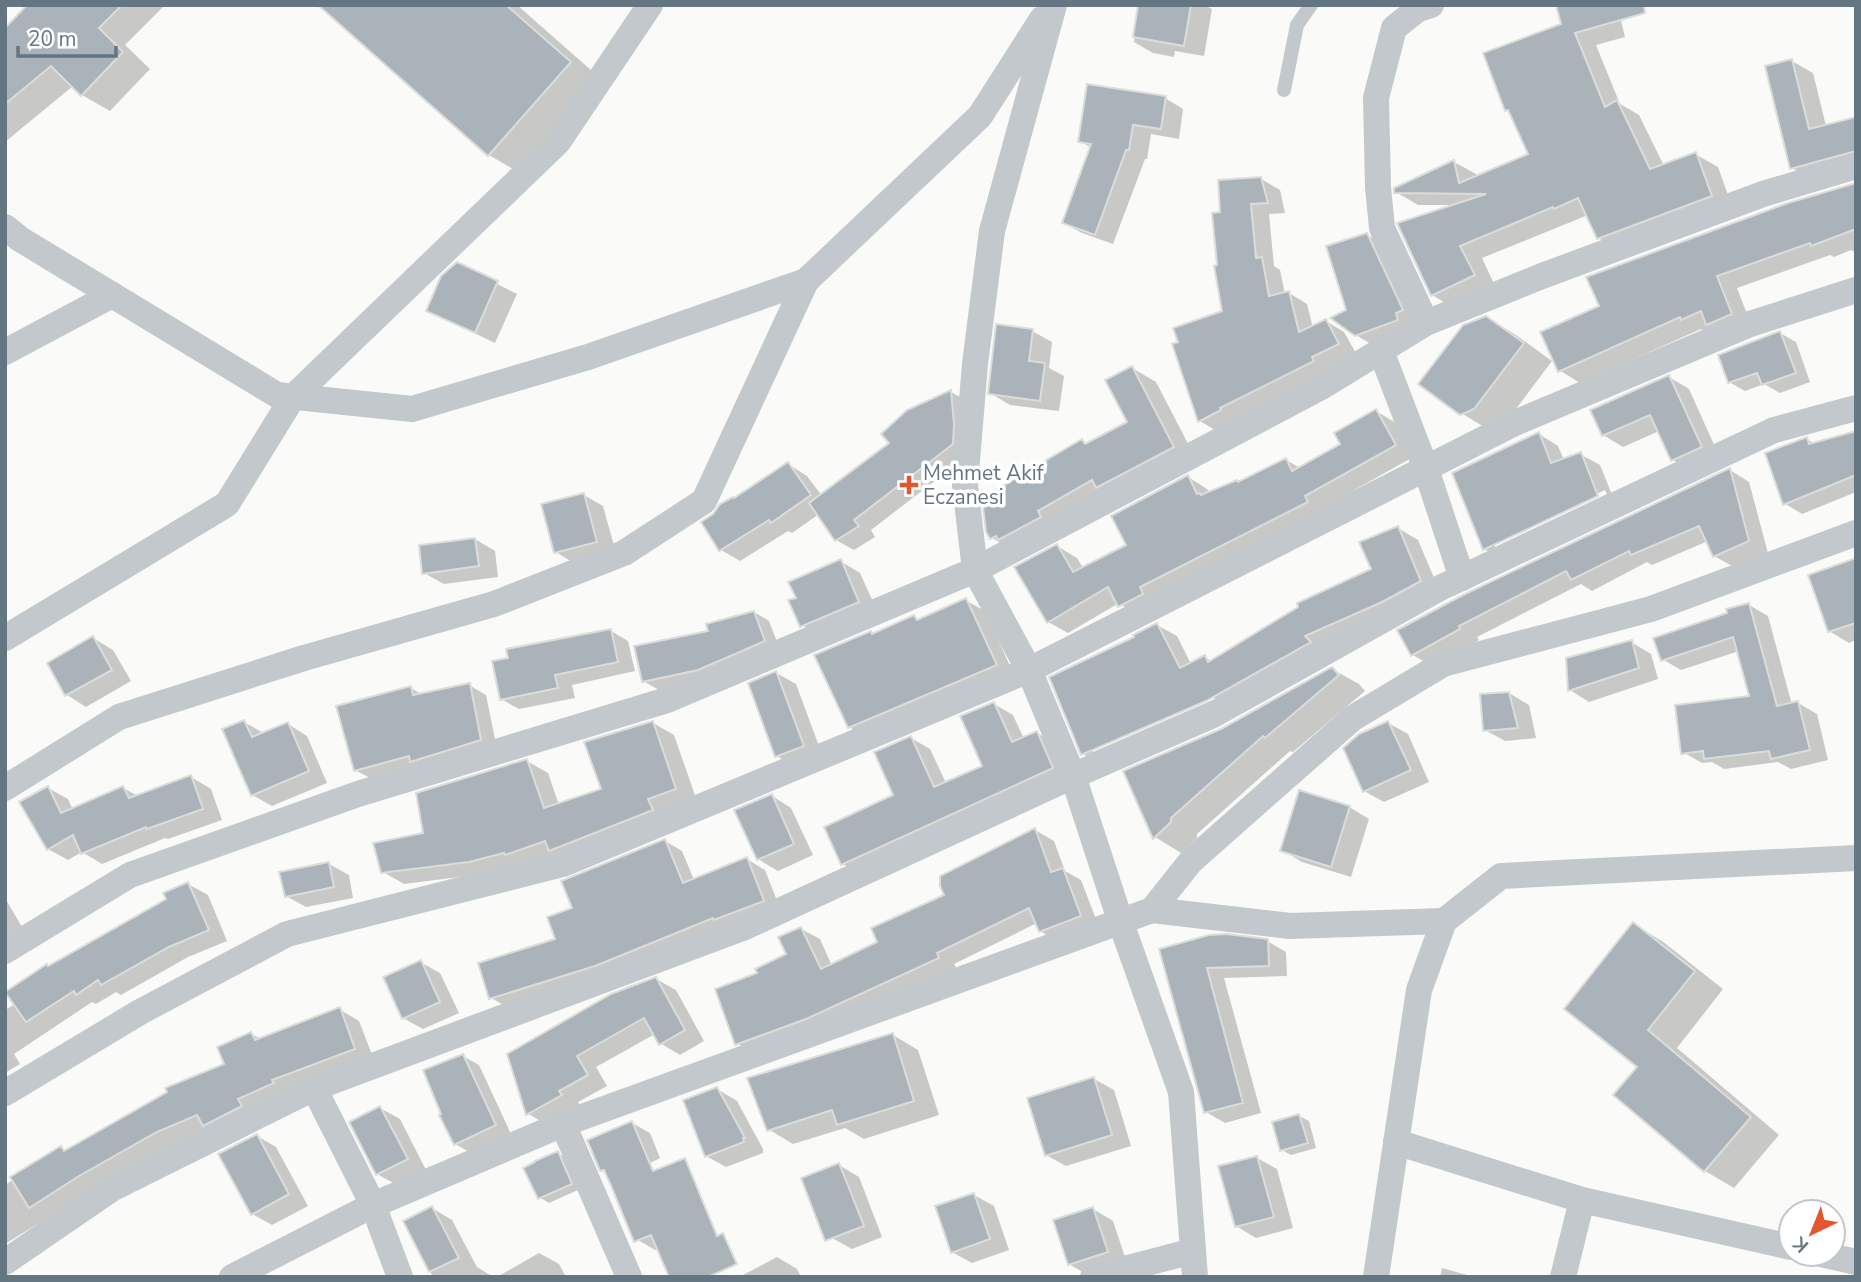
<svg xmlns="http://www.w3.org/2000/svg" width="1861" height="1282" viewBox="0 0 1861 1282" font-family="'Nunito Sans',sans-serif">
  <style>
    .shadow { fill: #0003; fill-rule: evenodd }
    .building { fill: #aab3b9; stroke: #dcdcda; stroke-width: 2 }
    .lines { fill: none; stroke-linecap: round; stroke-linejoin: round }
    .lane { stroke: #c3c8cc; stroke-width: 14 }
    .street { stroke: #c3c8cc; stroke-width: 26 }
    .poi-dot { fill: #e4572e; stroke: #fff; stroke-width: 2.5 }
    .labels { text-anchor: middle; stroke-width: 7; stroke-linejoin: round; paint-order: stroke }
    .poi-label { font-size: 21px; fill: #657683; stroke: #fff; text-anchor: start }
  </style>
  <rect width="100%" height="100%" fill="#fafaf8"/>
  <g class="shadow">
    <path d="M 29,5 L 165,5 L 125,45 L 150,69 L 110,111 L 82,95 L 73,86 L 5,142 L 5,30 Z"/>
    <path d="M 320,5 L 517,5 L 608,85 L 527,177 L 489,155 Z"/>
    <path d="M 1140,5 L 1204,5 L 1212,9 L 1204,56 L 1175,51 L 1174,57 L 1153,53 L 1134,42 Z"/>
    <path d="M 1619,12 L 1625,37 L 1596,45 L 1620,104 L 1639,115 L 1664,166 L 1695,154 L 1718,167 L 1733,209 L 1620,250 L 1598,238 L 1588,215 L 1482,258 L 1496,288 L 1454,308 L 1432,295 L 1456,205 L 1418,205 L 1396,192 L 1454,162 L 1476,174 L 1476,178 L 1530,155 L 1510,112 L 1507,110 L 1486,54 Z"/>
    <path d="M 1792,61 L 1813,73 L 1826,126 L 1856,119 L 1856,169 L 1813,180 L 1792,168 Z"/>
    <path d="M 1165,98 L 1183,109 L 1179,139 L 1151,134 L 1147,159 L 1145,159 L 1113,244 L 1082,233 L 1064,223 L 1092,148 L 1079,141 Z"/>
    <path d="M 1261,179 L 1280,190 L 1285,213 L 1269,214 L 1274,266 L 1280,270 L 1285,294 L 1289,293 L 1307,304 L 1313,328 L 1326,321 L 1344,332 L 1357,355 L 1218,432 L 1200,421 L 1224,312 L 1219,267 L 1222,213 Z"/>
    <path d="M 1856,184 L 1856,253 L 1851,250 L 1834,257 L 1830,255 L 1737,288 L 1752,327 L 1704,331 L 1701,329 L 1580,383 L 1559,370 Z"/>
    <path d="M 1367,235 L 1387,246 L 1421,321 L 1376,347 L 1356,335 L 1348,311 Z"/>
    <path d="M 457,264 L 517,294 L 495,343 L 428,311 Z"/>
    <path d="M 1486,317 L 1516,335 L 1552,361 L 1504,425 L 1491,431 L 1461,413 Z"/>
    <path d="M 1032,331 L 1052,342 L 1049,368 L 1064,376 L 1059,411 L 1010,405 L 990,393 Z"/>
    <path d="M 1780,333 L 1796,342 L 1810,382 L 1780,393 L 1764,384 L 1745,391 L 1729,382 Z"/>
    <path d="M 1132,368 L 1156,382 L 1197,461 L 1016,552 L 992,538 L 1082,441 L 1087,444 L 1129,422 Z"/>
    <path d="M 1669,377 L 1689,389 L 1720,458 L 1692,471 L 1673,460 L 1659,431 L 1623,447 L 1603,435 Z"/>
    <path d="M 951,392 L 969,402 L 970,454 L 871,530 L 875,537 L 854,550 L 836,540 L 819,514 L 792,533 L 788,531 L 740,561 L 721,550 L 735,500 L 788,464 L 807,476 L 822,496 L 892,444 Z"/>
    <path d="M 1376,411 L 1396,423 L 1415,456 L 1324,507 L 1140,617 L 1119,603 L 1068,633 L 1048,622 L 1057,546 L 1077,558 L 1083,568 L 1128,546 L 1188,477 L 1207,489 L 1210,493 L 1239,483 L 1286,460 L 1300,468 L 1343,444 Z"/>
    <path d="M 1856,433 L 1856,492 L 1802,514 L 1784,503 L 1807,439 L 1815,444 Z"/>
    <path d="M 1539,434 L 1558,446 L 1564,460 L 1580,454 L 1600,465 L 1617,507 L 1504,560 L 1484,549 ZM 1605,490 L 1607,494 L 1495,547 L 1495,543 Z"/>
    <path d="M 1730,470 L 1749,482 L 1768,553 L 1734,567 L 1714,556 L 1708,541 L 1652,565 L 1647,562 L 1592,591 L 1581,584 L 1477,637 L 1479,640 L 1432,666 L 1413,655 L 1465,595 Z"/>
    <path d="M 584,495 L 603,506 L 616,553 L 575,564 L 556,552 Z"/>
    <path d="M 1398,528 L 1418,540 L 1440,592 L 1103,765 L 1083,754 L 1157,625 L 1177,636 L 1191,664 L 1205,657 L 1212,662 L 1373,569 ZM 1213,696 L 1215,699 L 1093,752 L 1093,748 Z"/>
    <path d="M 475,539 L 495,551 L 498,577 L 444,584 L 424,573 Z"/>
    <path d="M 1856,560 L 1856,640 L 1849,643 L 1829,631 Z"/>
    <path d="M 840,561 L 860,573 L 878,613 L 822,637 L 802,625 Z"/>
    <path d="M 965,600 L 985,611 L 1015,677 L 869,739 L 849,727 L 871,633 L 874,635 L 914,617 L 920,620 Z"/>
    <path d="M 1749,605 L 1768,616 L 1792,705 L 1798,703 L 1817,714 L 1828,760 L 1791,769 L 1778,762 L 1724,769 L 1712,762 L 1702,763 L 1683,752 L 1752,697 L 1739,651 L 1681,670 L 1662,659 L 1729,614 Z"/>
    <path d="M 754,612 L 769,621 L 780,650 L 659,690 L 643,681 L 710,632 Z"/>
    <path d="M 611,631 L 628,641 L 635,671 L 572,685 L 575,698 L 519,709 L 501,699 L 510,659 Z"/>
    <path d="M 93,638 L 113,650 L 131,681 L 86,707 L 67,695 L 49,663 Z"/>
    <path d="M 1631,642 L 1651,654 L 1658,679 L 1589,702 L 1570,690 Z"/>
    <path d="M 1332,669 L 1359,684 L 1365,691 L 1293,752 L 1290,751 L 1197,834 L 1197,838 L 1181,853 L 1155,837 L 1125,772 L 1221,730 Z"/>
    <path d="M 776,673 L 796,684 L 823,757 L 796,767 L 777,756 Z"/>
    <path d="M 469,685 L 486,695 L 497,749 L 372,779 L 355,770 L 411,688 L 423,695 Z"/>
    <path d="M 1509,693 L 1529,705 L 1536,738 L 1505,741 L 1485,730 Z"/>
    <path d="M 994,704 L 1013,715 L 1024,739 L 1037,733 L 1056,744 L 1071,779 L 862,875 L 843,864 L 896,796 L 911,738 L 930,749 L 946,783 L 984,767 Z"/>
    <path d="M 244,722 L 265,734 L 288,724 L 307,736 L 327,783 L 272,806 L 252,795 Z"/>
    <path d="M 653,723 L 674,735 L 697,801 L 673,822 L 491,873 L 404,884 L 383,872 L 425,835 L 527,761 L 548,773 L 559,805 L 603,790 Z"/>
    <path d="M 1388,723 L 1408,734 L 1429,782 L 1384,802 L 1364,791 Z"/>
    <path d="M 191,777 L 211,789 L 222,820 L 168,839 L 165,838 L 102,864 L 82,852 L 68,860 L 48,849 L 48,788 L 68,799 L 73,810 L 123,788 L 138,796 Z"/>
    <path d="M 772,796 L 791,808 L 813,855 L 778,871 L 758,859 Z"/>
    <path d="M 1349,807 L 1369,819 L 1351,877 L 1302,862 L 1282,850 Z"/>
    <path d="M 1035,830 L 1054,841 L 1065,871 L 1081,880 L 1099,927 L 1059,942 L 1040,931 L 1037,923 L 954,964 L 957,969 L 755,1054 L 737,1043 L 760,974 L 788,955 L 801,929 L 820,939 L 832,966 L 880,943 Z"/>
    <path d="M 665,841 L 682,851 L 694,880 L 747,859 L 765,870 L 781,911 L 509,1008 L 491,998 L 558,940 L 574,909 Z"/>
    <path d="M 329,864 L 349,875 L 353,898 L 306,907 L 286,896 Z"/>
    <path d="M 188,884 L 208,895 L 227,941 L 188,957 L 121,995 L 116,992 L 96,1004 L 92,1002 L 14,1054 L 20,1064 L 5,1073 L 5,1010 L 15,1004 L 49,967 L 168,900 Z"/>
    <path d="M 5,898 L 22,927 L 5,937 Z"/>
    <path d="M 1633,924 L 1662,941 L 1723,989 L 1677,1048 L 1779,1135 L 1734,1188 L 1705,1171 L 1639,1067 Z"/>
    <path d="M 1267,941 L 1286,952 L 1287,976 L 1224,978 L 1261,1113 L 1225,1123 L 1206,1112 L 1161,950 Z"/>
    <path d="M 420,962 L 440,973 L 459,1013 L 423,1029 L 403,1018 Z"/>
    <path d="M 656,979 L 676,990 L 704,1041 L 680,1055 L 660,1043 L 655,1034 L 596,1067 L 607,1086 L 578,1102 L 581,1107 L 547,1125 L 527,1113 L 509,1055 Z"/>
    <path d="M 339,1009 L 359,1021 L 374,1060 L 99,1186 L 5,1244 L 5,1185 L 61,1148 L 66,1151 L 226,1065 L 251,1034 L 261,1039 Z"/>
    <path d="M 893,1035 L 918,1050 L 939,1115 L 864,1139 L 845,1128 L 793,1144 L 768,1129 Z"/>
    <path d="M 463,1056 L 479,1065 L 511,1134 L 471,1153 L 455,1144 L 444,1115 Z"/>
    <path d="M 1094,1079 L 1114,1090 L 1131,1146 L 1066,1166 L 1046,1155 Z"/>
    <path d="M 717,1089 L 737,1101 L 763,1149 L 763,1153 L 726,1167 L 706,1156 Z"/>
    <path d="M 380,1108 L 400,1119 L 426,1170 L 397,1185 L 377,1174 Z"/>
    <path d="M 1299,1116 L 1309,1121 L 1316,1148 L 1291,1155 L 1282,1150 Z"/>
    <path d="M 632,1123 L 650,1133 L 660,1158 L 646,1165 L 682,1240 L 655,1250 L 638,1240 L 607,1173 L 602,1170 Z"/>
    <path d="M 257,1136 L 276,1147 L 308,1206 L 272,1225 L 252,1214 Z"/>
    <path d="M 558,1153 L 567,1159 L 580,1189 L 549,1203 L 539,1197 Z"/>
    <path d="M 1257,1158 L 1277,1169 L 1293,1228 L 1256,1238 L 1236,1226 Z"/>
    <path d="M 839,1165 L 859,1177 L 882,1237 L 852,1249 L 832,1238 Z"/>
    <path d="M 974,1195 L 994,1206 L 1009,1250 L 972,1263 L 952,1252 Z"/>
    <path d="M 432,1208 L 452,1220 L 477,1267 L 493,1277 L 433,1277 L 405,1222 Z"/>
    <path d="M 1093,1209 L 1113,1221 L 1127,1263 L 1089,1276 L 1069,1264 Z"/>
    <path d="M 539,1253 L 559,1264 L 566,1277 L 497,1277 Z"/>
    <path d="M 777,1257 L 797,1269 L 801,1277 L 744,1277 L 743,1275 Z"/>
    <path d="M 1442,1268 L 1474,1277 L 1440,1277 Z"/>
  </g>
  <g class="building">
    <path d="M 27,5 L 122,5 L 99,28 L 123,52 L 81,96 L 51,66 L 5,104 L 5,28 Z"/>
    <path d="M 318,5 L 506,5 L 571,62 L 488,156 Z"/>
    <path d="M 1138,5 L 1191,5 L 1184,46 L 1133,37 Z"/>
    <path d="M 1556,5 L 1644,5 L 1645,13 L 1575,33 L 1605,107 L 1617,100 L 1650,169 L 1696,152 L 1712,196 L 1597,239 L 1578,198 L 1554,209 L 1553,207 L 1460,246 L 1475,275 L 1431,296 L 1397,223 L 1486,194 L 1394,193 L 1394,188 L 1454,160 L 1459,183 L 1528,154 L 1508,110 L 1505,111 L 1483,53 L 1561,24 Z"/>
    <path d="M 1792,59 L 1809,129 L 1856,117 L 1856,151 L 1790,169 L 1765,66 Z"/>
    <path d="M 1087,84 L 1166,96 L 1161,129 L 1133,125 L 1129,150 L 1126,150 L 1095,235 L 1062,223 L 1091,144 L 1078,142 Z"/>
    <path d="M 1261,177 L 1268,203 L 1251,204 L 1256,258 L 1262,257 L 1269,296 L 1289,291 L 1299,332 L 1326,319 L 1339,344 L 1312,357 L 1314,361 L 1220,408 L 1221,410 L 1198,422 L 1172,344 L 1178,342 L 1173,328 L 1222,311 L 1214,266 L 1217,265 L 1212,213 L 1220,212 L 1218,180 Z"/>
    <path d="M 1856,183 L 1856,229 L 1811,246 L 1810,243 L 1717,276 L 1732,314 L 1706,325 L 1701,311 L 1681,320 L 1680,317 L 1558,372 L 1540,332 L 1599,306 L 1586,277 L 1788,203 Z"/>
    <path d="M 1367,233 L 1403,310 L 1396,313 L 1398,320 L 1355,336 L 1330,318 L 1346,310 L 1326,246 Z"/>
    <path d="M 457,262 L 498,281 L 475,333 L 426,311 L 441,276 Z"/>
    <path d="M 1486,316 L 1524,343 L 1474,409 L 1460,415 L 1418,384 L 1463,325 Z"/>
    <path d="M 996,324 L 1033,329 L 1029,361 L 1045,363 L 1040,401 L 988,394 Z"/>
    <path d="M 1780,331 L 1796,373 L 1762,385 L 1757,373 L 1728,383 L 1718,355 Z"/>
    <path d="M 1132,366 L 1174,447 L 1096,488 L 1092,480 L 1038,511 L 1041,517 L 998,540 L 996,536 L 990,539 L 986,532 L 982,498 L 1082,439 L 1085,444 L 1127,422 L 1105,380 Z"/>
    <path d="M 1669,375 L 1702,447 L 1671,461 L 1650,415 L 1602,436 L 1590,410 Z"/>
    <path d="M 951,390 L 954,424 L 953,444 L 854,520 L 859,526 L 835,541 L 809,503 L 889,443 L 881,434 L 907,410 Z"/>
    <path d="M 1376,409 L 1396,445 L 1305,496 L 1308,502 L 1140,587 L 1143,594 L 1118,607 L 1108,587 L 1047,623 L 1014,567 L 1057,544 L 1073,572 L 1126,545 L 1111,516 L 1188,475 L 1197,494 L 1200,493 L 1201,495 L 1237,480 L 1238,482 L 1286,458 L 1292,471 L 1340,444 L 1334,433 Z"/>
    <path d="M 1856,431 L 1856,475 L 1783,505 L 1765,453 L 1807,437 L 1809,444 Z"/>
    <path d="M 1539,432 L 1551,463 L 1581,452 L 1598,496 L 1483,550 L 1452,473 Z"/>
    <path d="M 788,462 L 811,495 L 771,523 L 769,520 L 719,551 L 701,522 L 713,514 L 720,504 L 733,497 L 734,498 Z"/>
    <path d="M 1730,468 L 1749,541 L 1713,557 L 1699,526 L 1631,555 L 1629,551 L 1571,580 L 1566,571 L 1459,626 L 1460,629 L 1411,656 L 1397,630 L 1465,594 Z"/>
    <path d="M 584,493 L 597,542 L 554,553 L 541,504 Z"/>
    <path d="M 1398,526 L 1421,581 L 1382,602 L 1305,636 L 1311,642 L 1206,701 L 1081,755 L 1049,677 L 1134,637 L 1133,635 L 1157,623 L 1180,668 L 1205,655 L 1208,662 L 1298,607 L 1297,603 L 1371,569 L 1359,542 Z"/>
    <path d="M 475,538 L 479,566 L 422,574 L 419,545 Z"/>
    <path d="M 1856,558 L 1856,623 L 1828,632 L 1808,575 Z"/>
    <path d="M 841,559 L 859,602 L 800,627 L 788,600 L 796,598 L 788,582 Z"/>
    <path d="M 966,598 L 997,665 L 848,728 L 814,655 L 871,631 L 872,634 L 914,615 L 917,620 Z"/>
    <path d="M 1749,603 L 1777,706 L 1798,701 L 1810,750 L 1771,759 L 1769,751 L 1704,759 L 1703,751 L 1681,754 L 1675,705 L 1749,696 L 1733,637 L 1661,661 L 1653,638 L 1727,613 L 1726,609 Z"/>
    <path d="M 754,611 L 765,641 L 698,670 L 642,682 L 634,646 L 708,631 L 706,624 Z"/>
    <path d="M 611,629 L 618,662 L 555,675 L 558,688 L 500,700 L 492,661 L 508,658 L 506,649 Z"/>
    <path d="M 93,636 L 112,670 L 65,696 L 47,663 Z"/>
    <path d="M 1632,640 L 1639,668 L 1568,691 L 1566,658 Z"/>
    <path d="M 1332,667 L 1339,675 L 1265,738 L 1263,736 L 1171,818 L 1171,822 L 1153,839 L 1123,771 L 1221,729 Z"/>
    <path d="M 776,671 L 804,746 L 775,757 L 748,683 Z"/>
    <path d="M 470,683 L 481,740 L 410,762 L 409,756 L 354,771 L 336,706 L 411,686 L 413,695 Z"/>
    <path d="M 1509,692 L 1518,728 L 1483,731 L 1480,694 Z"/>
    <path d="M 994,702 L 1012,742 L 1037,731 L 1053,768 L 841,865 L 824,827 L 893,795 L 874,752 L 911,736 L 934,787 L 982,766 L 960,716 Z"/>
    <path d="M 244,720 L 252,737 L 288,722 L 309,771 L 251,796 L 222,729 Z"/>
    <path d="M 653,721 L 676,789 L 648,799 L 653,810 L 549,851 L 545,841 L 505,855 L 504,853 L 469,862 L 381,873 L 373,843 L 423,833 L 416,793 L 527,759 L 544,808 L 601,789 L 584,742 Z"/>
    <path d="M 1388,721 L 1411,770 L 1363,792 L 1343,748 L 1359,734 Z"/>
    <path d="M 191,775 L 203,809 L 147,829 L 146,827 L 81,854 L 73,835 L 47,850 L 19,802 L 48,786 L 61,813 L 123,786 L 129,798 Z"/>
    <path d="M 1299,790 L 1350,806 L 1331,867 L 1280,851 Z"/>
    <path d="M 772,794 L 794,844 L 757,860 L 734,810 Z"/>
    <path d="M 1035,828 L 1051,872 L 1063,868 L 1081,916 L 1039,932 L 1029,908 L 937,953 L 939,958 L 806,1019 L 735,1045 L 715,989 L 757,973 L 755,969 L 786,954 L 778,937 L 801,927 L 821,969 L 877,942 L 871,928 L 944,895 L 940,886 L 940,876 Z"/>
    <path d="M 665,839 L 683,883 L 747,857 L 764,901 L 714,920 L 713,918 L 595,966 L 489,999 L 478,963 L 555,939 L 547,917 L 572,908 L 561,881 Z"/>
    <path d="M 329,862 L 334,887 L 285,897 L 279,872 Z"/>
    <path d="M 188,882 L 209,930 L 169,947 L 101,985 L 98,980 L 76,995 L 74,991 L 26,1022 L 5,992 L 47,964 L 48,966 L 166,899 L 163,893 Z"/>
    <path d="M 1633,922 L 1695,971 L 1648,1030 L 1751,1117 L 1704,1172 L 1613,1095 L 1637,1067 L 1564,1009 Z"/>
    <path d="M 1226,934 L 1268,939 L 1269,966 L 1207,968 L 1243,1103 L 1204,1113 L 1159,949 L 1209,935 Z"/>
    <path d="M 421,960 L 440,1002 L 402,1019 L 383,977 Z"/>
    <path d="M 656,977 L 685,1030 L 659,1045 L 644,1018 L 577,1056 L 588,1075 L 559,1091 L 562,1095 L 526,1115 L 507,1054 L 611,994 Z"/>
    <path d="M 340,1007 L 355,1049 L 272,1080 L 274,1083 L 238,1099 L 242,1106 L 203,1126 L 197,1115 L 157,1132 L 79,1176 L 29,1208 L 10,1177 L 61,1146 L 64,1151 L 167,1092 L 165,1088 L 224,1064 L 217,1047 L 251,1032 L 255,1040 Z"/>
    <path d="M 893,1033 L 914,1101 L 837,1125 L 832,1110 L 767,1131 L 747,1078 Z"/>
    <path d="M 463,1054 L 496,1125 L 454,1145 L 439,1115 L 441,1114 L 423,1070 Z"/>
    <path d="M 1094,1077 L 1112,1135 L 1045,1156 L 1027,1098 Z"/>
    <path d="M 717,1087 L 745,1138 L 743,1138 L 744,1142 L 705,1157 L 683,1100 Z"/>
    <path d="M 380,1106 L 408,1159 L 376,1175 L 349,1122 Z"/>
    <path d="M 1299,1114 L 1308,1143 L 1280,1151 L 1272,1122 Z"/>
    <path d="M 632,1121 L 653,1171 L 685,1158 L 717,1236 L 723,1233 L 737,1264 L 708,1277 L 669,1277 L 651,1235 L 634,1242 L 612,1188 L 604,1170 L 600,1171 L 587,1140 Z"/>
    <path d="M 257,1134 L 289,1194 L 251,1215 L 218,1154 Z"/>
    <path d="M 558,1151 L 572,1184 L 538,1199 L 523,1168 L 535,1162 L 535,1161 Z"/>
    <path d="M 1257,1156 L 1274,1217 L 1235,1227 L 1218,1166 Z"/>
    <path d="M 839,1163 L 864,1226 L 825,1241 L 801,1178 Z"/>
    <path d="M 974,1193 L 990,1239 L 951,1253 L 935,1206 Z"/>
    <path d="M 432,1206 L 459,1258 L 429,1272 L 403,1221 Z"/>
    <path d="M 1093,1207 L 1108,1252 L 1068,1265 L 1053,1220 Z"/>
  </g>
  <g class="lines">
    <path class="lane" d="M 1284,90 L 1297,25 L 1311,5"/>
    <g class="street">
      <path d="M 1054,5 L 992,231 L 975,364 L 965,485 L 975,570 L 1029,670 L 1073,776 L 1121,923 L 1181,1092 L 1195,1277"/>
      <path d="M 5,227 L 20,239 L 277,395 L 412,409 L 588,357 L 806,281 L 980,116 L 1042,19"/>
      <path d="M 1426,323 L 1382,228 L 1378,187 L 1376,98 L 1394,28 L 1418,9 L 1431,5"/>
      <path d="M 1381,351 L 1426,469 L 1462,578"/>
      <path d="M 5,352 L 112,295"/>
      <path d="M 5,638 L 227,504 L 293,397 L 558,142 L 650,5"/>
      <path d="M 5,788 L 119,717 L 304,658 L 494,604 L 624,553 L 704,501 L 806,281"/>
      <path d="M 1152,910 L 1290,926 L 1444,921"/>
      <path d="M 5,951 L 130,875 L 358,794 L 667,700 L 975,570 L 1323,386 L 1426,323 L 1542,276 L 1763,194 L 1856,166"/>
      <path d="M 314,1088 L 373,1205 L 400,1277"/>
      <path d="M 5,1093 L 140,1012 L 287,934 L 563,864 L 1029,670 L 1515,423 L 1750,324 L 1856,290"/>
      <path d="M 563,1124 L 629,1277"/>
      <path d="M 1396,1142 L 1582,1200 L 1791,1247"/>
      <path d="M 1821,1254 L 1856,1262"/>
      <path d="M 5,1262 L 113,1188 L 314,1088 L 745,927 L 1073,776 L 1213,715 L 1440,588 L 1774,430 L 1856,408"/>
      <path d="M 232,1277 L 373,1205 L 563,1124 L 1152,910 L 1191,861 L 1353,718 L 1443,664 L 1651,609 L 1856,533"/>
      <path d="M 1093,1277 L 1193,1251"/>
      <path d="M 1376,1277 L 1419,990 L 1444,921 L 1501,876 L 1856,858"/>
      <path d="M 1563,1277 L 1582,1200"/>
    </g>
  </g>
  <path class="poi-dot" d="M905.5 474.5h7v7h7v7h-7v7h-7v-7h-7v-7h7z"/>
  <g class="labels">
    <g class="poi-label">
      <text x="923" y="480">Mehmet Akif<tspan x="923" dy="24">Eczanesi</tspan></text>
    </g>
  </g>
  <rect width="1861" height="1282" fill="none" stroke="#657683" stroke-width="14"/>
  <g transform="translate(1812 1233) rotate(223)"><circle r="33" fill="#ffffff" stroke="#c1c8cd" stroke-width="2"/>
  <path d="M0-5L12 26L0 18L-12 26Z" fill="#e4572e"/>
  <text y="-10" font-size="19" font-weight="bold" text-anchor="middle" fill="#657683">K</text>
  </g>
  <path d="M18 46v10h98v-10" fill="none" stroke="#657683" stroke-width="3.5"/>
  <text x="28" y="46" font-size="21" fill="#657683" stroke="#ffffff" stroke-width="5" paint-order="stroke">20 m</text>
</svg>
